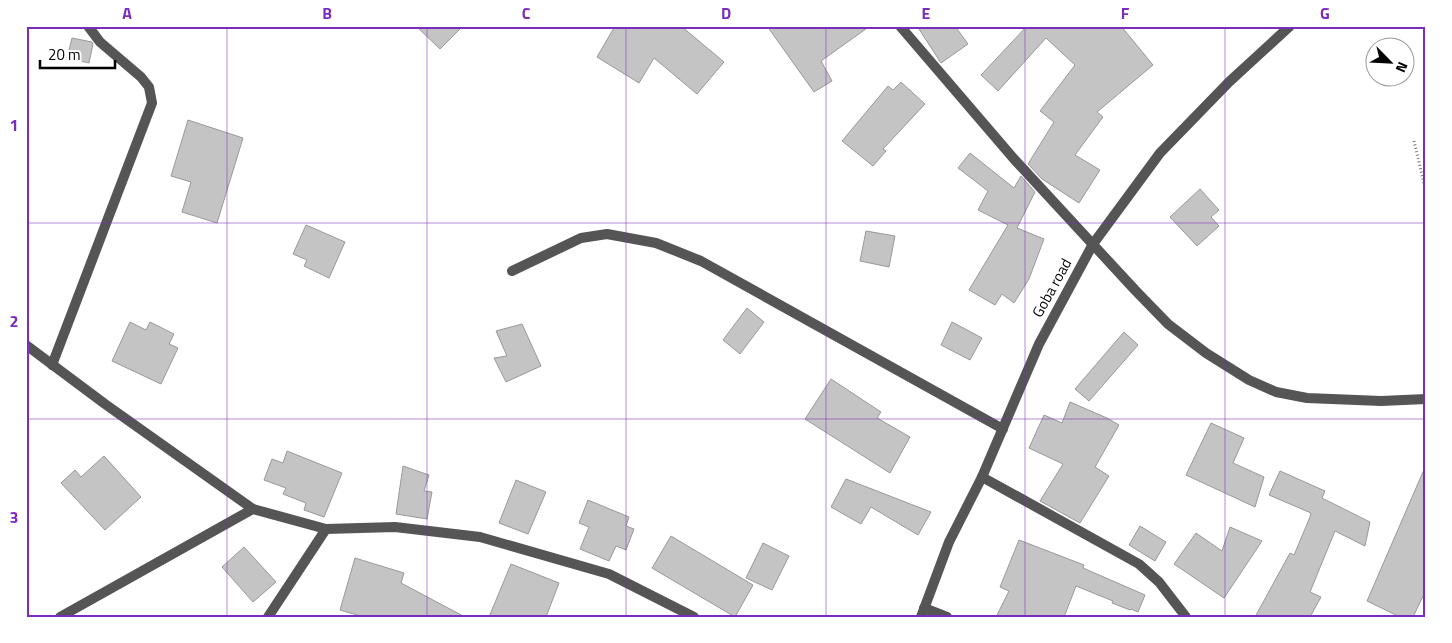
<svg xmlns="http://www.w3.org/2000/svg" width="1452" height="643" viewBox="0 0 1452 643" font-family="'Titillium Web',sans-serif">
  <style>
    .building { fill: #c4c4c4; stroke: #999 }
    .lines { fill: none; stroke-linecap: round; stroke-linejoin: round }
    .path { stroke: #777; stroke-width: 3; stroke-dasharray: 1 2.5; stroke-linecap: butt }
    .minor { stroke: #555; stroke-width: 10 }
    .tertiary { stroke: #555; stroke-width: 10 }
    .grid { fill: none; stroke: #7b2cbf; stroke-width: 1; stroke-opacity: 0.55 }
    .labels { text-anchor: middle; stroke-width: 4; stroke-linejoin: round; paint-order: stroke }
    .street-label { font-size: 15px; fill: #000; stroke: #fff }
    .neatline { fill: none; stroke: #7b2cbf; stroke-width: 2 }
    .grid-label { font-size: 16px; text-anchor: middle; font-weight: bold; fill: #7b2cbf }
  </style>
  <rect width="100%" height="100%" fill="#fff"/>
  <g class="building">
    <path d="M 416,26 L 463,26 L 440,49 Z"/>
    <path d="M 615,26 L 681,26 L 724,62 L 697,94 L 654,58 L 639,83 L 597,57 Z"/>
    <path d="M 767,26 L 870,26 L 821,61 L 832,81 L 814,92 Z"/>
    <path d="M 917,26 L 955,26 L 968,44 L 941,63 Z"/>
    <path d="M 1027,26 L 1121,26 L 1153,65 L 1097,112 L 1103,117 L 1075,155 L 1100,170 L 1079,203 L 1042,179 L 1028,164 L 1054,122 L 1040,111 L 1075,65 L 1046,38 L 998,91 L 981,75 Z"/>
    <path d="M 72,38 L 92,42 L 93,44 L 89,63 L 67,58 Z"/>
    <path d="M 901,82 L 925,104 L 883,149 L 886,151 L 873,166 L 842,141 L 888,86 L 893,90 Z"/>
    <path d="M 188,120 L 243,138 L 217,223 L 182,212 L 191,182 L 171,176 Z"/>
    <path d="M 970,153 L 1014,188 L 1021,176 L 1035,192 L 1017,228 L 1044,239 L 1029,279 L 1014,303 L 1002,294 L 995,305 L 969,290 L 1008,225 L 978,210 L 988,191 L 958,168 Z"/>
    <path d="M 1200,189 L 1219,210 L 1211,217 L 1219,226 L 1197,246 L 1170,217 Z"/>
    <path d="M 306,225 L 345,242 L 329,278 L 304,266 L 307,260 L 293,254 Z"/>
    <path d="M 866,231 L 895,236 L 889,267 L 860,261 Z"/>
    <path d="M 747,308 L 764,322 L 740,354 L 723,340 Z"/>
    <path d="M 130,322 L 146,330 L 150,322 L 174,334 L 169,344 L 178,348 L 161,384 L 112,361 Z"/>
    <path d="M 952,322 L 982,338 L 970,360 L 941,345 Z"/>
    <path d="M 522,324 L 541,366 L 506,382 L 494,358 L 507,356 L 496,331 Z"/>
    <path d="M 1124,332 L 1138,345 L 1089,401 L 1075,389 Z"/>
    <path d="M 831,379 L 881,412 L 877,418 L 910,437 L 890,473 L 805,419 Z"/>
    <path d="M 1070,402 L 1107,418 L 1119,425 L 1095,467 L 1109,476 L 1080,523 L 1040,501 L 1063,464 L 1029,448 L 1044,415 L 1062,423 Z"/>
    <path d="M 1211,423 L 1244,438 L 1233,463 L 1264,477 L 1255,507 L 1186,475 Z"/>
    <path d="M 287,451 L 342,473 L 324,517 L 304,510 L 306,503 L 283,494 L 286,488 L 264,480 L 272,459 L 283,463 Z"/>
    <path d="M 104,456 L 141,497 L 105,530 L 61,483 L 75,470 L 81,477 Z"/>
    <path d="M 1426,465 L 1426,590 L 1413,617 L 1400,617 L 1367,601 Z"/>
    <path d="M 403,466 L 429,475 L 424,491 L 432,492 L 427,519 L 396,514 Z"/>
    <path d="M 1280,471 L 1325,491 L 1322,498 L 1370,522 L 1365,546 L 1335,531 L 1310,592 L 1321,597 L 1310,617 L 1255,617 L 1290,553 L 1294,555 L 1310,517 L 1311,513 L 1269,495 Z"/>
    <path d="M 846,479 L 931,512 L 918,535 L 871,507 L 861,524 L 831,507 Z"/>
    <path d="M 516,480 L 546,492 L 528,534 L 499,523 Z"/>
    <path d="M 588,500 L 629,517 L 626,526 L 634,529 L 626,550 L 616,546 L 609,561 L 580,549 L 589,527 L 579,523 Z"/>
    <path d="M 1140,526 L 1166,542 L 1155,561 L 1129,545 Z"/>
    <path d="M 1230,527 L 1262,541 L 1224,598 L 1174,564 L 1196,533 L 1222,551 Z"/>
    <path d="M 671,536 L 753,585 L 735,617 L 652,568 Z"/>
    <path d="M 1019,540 L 1084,565 L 1083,568 L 1145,595 L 1138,612 L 1131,609 L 1130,610 L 1112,603 L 1113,601 L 1076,586 L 1064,617 L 996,617 L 1009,591 L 1000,587 Z"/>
    <path d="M 763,543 L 789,556 L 772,590 L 746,578 Z"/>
    <path d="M 244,547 L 276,582 L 253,602 L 222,567 Z"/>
    <path d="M 355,558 L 404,573 L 401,583 L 465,617 L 364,617 L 340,610 Z"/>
    <path d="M 511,564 L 559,583 L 546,617 L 489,617 Z"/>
  </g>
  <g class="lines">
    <path class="path" d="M 1414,141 L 1426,192"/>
    <g class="minor">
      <path d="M 900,26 L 1014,159 L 1135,290 L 1168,324 L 1206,353 L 1249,380 L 1276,392 L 1307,398 L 1381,401 L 1426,399"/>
      <path d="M 512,271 L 581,238 L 607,234 L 656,243 L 701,261 L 1003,429"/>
      <path d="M 26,345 L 105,404 L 253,509 L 326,529 L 395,527 L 480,537 L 609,574 L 694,617"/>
      <path d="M 52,365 L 152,103 L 149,87 L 141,77 L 100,42 L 88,26"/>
      <path d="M 982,477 L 1139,564 L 1159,582 L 1186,617"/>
      <path d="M 924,608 L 947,617"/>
      <path d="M 60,617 L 253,509"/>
      <path d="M 268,617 L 326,529"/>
    </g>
    <path class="tertiary" d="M 921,617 L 949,542 L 982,477 L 1039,344 L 1093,244 L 1160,153 L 1229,82 L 1290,26"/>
  </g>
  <path class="grid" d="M 227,26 L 227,617M 427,26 L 427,617M 626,26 L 626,617M 826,26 L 826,617M 1025,26 L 1025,617M 1225,26 L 1225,617M 26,223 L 1426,223M 26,419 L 1426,419"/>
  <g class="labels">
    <g class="street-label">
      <text transform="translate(1052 288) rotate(-61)" y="5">Goba road</text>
    </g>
  </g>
  <rect width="1452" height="643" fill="none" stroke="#ffffff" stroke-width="55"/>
  <g transform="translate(1390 62) rotate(114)"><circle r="24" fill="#ffffff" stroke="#999999"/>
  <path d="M0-4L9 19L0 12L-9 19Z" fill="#000000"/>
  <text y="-8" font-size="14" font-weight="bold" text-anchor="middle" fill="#000000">N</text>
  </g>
  <path d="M40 60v8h75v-8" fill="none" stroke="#000000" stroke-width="2.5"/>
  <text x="48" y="60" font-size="15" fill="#000000" stroke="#ffffff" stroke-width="4" paint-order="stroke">20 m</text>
  <rect x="28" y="28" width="1396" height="588" class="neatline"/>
  <g class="grid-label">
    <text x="127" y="19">A</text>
    <text x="327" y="19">B</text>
    <text x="526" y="19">C</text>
    <text x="726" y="19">D</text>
    <text x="926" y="19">E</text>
    <text x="1125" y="19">F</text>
    <text x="1325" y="19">G</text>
    <text x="14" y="131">1</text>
    <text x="14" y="327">2</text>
    <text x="14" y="523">3</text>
  </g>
</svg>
